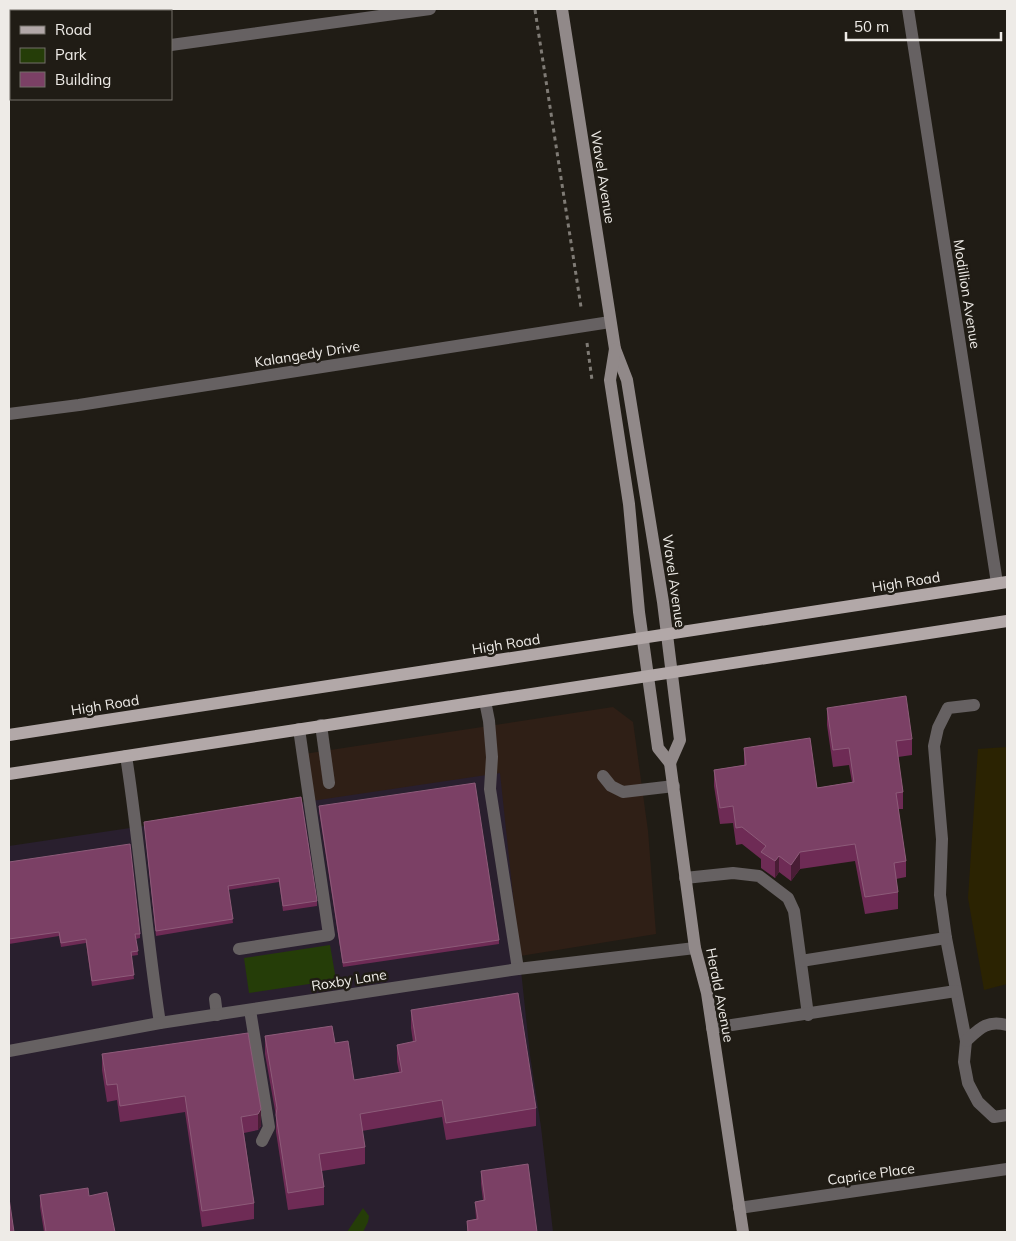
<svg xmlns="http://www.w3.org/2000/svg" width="1016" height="1241" viewBox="0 0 1016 1241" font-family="Mulish,sans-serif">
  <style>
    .commercial { fill: #2f1f16 }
    .industrial { fill: #291f2e }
    .green { fill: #253d08 }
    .sand { fill: #2b2302 }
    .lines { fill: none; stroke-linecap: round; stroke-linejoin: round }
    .path { stroke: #7f7b75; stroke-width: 3; stroke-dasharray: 4 4; stroke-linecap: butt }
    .lane { stroke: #666162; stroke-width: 12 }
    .street { stroke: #666162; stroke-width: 12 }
    .secondary { stroke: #918989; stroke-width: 12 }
    .primary { stroke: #b2a8a8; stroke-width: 12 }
    .wall { fill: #6e2b55 }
    .shaded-wall { fill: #491d35 }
    .building { fill: #7b4065; stroke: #8d5b79 }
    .labels { text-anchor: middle; stroke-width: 5; stroke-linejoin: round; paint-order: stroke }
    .street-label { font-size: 14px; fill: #eeebe7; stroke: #201c15 }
  </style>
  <rect width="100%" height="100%" fill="#201c15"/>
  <path class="commercial" d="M 613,707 L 633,722 L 648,831 L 656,934 L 341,985 L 304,754 Z"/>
  <path class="industrial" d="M 500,773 L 530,1055 L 541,1127 L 553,1232 L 9,1232 L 9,846 Z"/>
  <g class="green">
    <path d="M 330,945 L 336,980 L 249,993 L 244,958 Z"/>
    <path d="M 363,1208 L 369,1216 L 368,1222 L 363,1232 L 347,1232 Z"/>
  </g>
  <path class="sand" d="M 1007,747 L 1007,984 L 984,990 L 968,898 L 978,749 Z"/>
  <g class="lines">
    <g class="path">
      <path d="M 535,10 L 581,307"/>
      <path d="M 587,343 L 592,380"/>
    </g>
    <g class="lane">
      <path d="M 485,701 L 489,721 L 492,757 L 490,789 L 518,969"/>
      <path d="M 974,705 L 948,708 L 938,728 L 934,746 L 942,839 L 940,895 L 946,938 L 966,1041 L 964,1062 L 968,1083 L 978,1102 L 994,1117 L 1007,1115"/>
      <path d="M 321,725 L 329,783"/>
      <path d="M 126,756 C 140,845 146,935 160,1023"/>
      <path d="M 603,776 L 611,786 L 623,792 L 674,786"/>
      <path d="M 685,878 L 733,873 L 759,876 L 788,898 L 794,911 L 808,1015"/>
      <path d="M 239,949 L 329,935 L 299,729"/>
      <path d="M 801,961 L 946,938"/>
      <path d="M 215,999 L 217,1015"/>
      <path d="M 250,1010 L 269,1127 L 262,1141"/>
      <path d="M 712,1028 L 956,991"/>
      <path d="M 966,1041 C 980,1028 987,1020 1007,1025"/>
    </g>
    <g class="street">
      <path d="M 908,9 L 997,583"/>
      <path d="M 171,45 L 430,9"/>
      <path d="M 9,68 L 11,68"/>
      <path d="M 9,414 L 79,405 L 610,322"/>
      <path d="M 9,1051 L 160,1023 L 518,969 L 695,948"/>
      <path d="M 739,1208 L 1007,1169"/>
    </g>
    <g class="secondary">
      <path d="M 562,9 L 615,349 L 627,380 L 663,602 L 680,740 L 670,763"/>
      <path d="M 615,349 L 610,380 L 629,504 L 639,612 L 658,748 L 670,763 L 695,948 L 707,993 L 743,1232"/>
    </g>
    <g class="primary">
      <path d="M 9,735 L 1007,582"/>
      <path d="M 9,774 L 1007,621"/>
    </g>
  </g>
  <g class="wall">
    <path d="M 827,708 L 912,739 L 912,755 L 898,757 L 903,792 L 903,809 L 898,809 L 906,861 L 906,877 L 896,879 L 898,892 L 898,909 L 865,914 L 855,861 L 800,869 L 791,881 L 779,872 L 775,878 L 761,868 L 761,859 L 742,844 L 736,845 L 733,823 L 720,824 L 714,786 L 714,770 L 744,765 L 744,748 L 817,788 L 852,782 L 849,765 L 833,767 L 827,725 Z"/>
    <path d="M 301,797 L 317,901 L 317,906 L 283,911 L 279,882 L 228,890 L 233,923 L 156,936 L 144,822 Z"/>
    <path d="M 319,806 L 499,940 L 499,944 L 343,967 L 319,811 Z"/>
    <path d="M 9,862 L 140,934 L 140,938 L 136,939 L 138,955 L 131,956 L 134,979 L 92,986 L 86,943 L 61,947 L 59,936 L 9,944 Z"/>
    <path d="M 411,1010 L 536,1108 L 536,1126 L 446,1140 L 442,1117 L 362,1131 L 365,1147 L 365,1164 L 322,1171 L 324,1187 L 324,1205 L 288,1210 L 276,1132 L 276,1116 L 265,1054 L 265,1036 L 335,1043 L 354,1080 L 399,1072 L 397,1062 L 397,1045 L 413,1042 L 411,1028 Z"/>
    <path d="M 248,1033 L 261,1126 L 258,1130 L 244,1133 L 254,1203 L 254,1219 L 202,1227 L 185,1112 L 120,1122 L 117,1100 L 107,1102 L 102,1070 L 102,1054 Z"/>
    <path d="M 481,1171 L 537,1232 L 467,1232 L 467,1221 L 476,1219 L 475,1202 L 483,1200 L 481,1184 Z"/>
    <path d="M 40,1195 L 89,1196 L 115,1232 L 44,1232 L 40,1207 Z"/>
  </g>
  <g class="shaded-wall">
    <path d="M 800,852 L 800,869 L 791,881 L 791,865 Z"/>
    <path d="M 779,856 L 779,872 L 775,878 L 775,861 Z"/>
    <path d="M 261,1109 L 261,1126 L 258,1130 L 258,1114 Z"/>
  </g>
  <g class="building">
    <path d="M 906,696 L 912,739 L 896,741 L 903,792 L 896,793 L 906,861 L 894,863 L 898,892 L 865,897 L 855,844 L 800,852 L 791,865 L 779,856 L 775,861 L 761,852 L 766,846 L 742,827 L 736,828 L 733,806 L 720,808 L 714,770 L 746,765 L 744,748 L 810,738 L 817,788 L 854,782 L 849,748 L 833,750 L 827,708 Z"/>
    <path d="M 475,783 L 499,940 L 343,963 L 319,806 Z"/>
    <path d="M 301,797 L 317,901 L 283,906 L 279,878 L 228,886 L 233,919 L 156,931 L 144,822 Z"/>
    <path d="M 130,844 L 140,934 L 135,934 L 138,951 L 131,952 L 134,975 L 92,981 L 86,939 L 61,943 L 59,932 L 9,939 L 9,862 Z"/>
    <path d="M 518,993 L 536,1108 L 446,1123 L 442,1100 L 360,1114 L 365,1147 L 319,1154 L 324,1187 L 288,1193 L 276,1115 L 277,1108 L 265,1036 L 332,1026 L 335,1043 L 348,1041 L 354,1080 L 402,1072 L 397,1045 L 416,1041 L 411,1010 Z"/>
    <path d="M 248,1033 L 261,1109 L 258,1114 L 241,1117 L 254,1203 L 202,1211 L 185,1096 L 120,1106 L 117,1084 L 107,1085 L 102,1054 Z"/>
    <path d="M 528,1164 L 537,1232 L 468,1232 L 467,1221 L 478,1219 L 475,1202 L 485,1200 L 481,1171 Z"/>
    <path d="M 88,1188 L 89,1196 L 107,1192 L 115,1232 L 46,1232 L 40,1195 Z"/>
    <path d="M 9,1198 L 14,1232 L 9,1232 Z"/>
  </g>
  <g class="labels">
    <g class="street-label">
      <text transform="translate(603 177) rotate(81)" y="5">Wavel Avenue</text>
      <text transform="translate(967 294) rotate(81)" y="5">Modillion Avenue</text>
      <text transform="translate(307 354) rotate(-9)" y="5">Kalangedy Drive</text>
      <text transform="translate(674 581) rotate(82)" y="5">Wavel Avenue</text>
      <text transform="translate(906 582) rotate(-9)" y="5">High Road</text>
      <text transform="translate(506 644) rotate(-9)" y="5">High Road</text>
      <text transform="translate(105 705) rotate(-9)" y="5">High Road</text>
      <text transform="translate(349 980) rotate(-9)" y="5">Roxby Lane</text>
      <text transform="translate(720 995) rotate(79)" y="5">Herald Avenue</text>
      <text transform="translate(871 1174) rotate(-8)" y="5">Caprice Place</text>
    </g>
  </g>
  <rect width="1016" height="1241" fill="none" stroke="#eeebe7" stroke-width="20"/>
  <rect x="10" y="10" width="162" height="90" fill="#201c15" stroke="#726f69"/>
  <rect x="20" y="26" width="25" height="8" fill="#b2a8a8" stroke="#726f69"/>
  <text x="55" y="35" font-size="15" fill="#eeebe7">Road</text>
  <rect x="20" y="48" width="25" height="15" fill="#253d08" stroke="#726f69"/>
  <text x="55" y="60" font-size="15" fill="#eeebe7">Park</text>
  <rect x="20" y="72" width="25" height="15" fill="#7b4065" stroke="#726f69"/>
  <text x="55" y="85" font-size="15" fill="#eeebe7">Building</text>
  <path d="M846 32v8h155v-8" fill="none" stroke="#eeebe7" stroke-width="2.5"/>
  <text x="854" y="32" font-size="15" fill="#eeebe7" stroke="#201c15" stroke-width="4" paint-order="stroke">50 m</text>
</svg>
